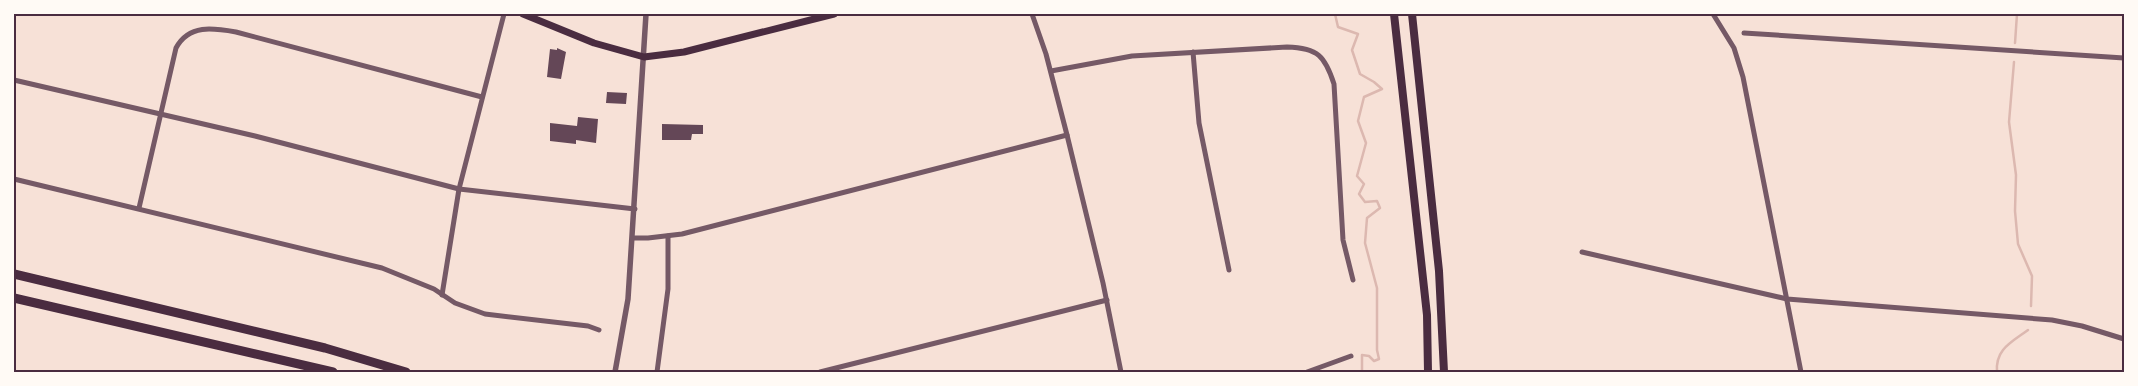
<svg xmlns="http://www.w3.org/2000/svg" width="2138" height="386" viewBox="0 0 2138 386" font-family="'Source Sans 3',sans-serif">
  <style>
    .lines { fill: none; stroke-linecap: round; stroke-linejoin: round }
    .stream { stroke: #dcb8b0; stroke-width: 2.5 }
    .building { fill: #644757 }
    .minor { stroke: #755966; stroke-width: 5 }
    .tertiary { stroke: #755966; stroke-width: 5.5 }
    .secondary { stroke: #4a2c40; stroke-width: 7 }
    .primary { stroke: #4a2c40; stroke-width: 8 }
    .motorway { stroke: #4a2c40; stroke-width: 9 }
    .neatline { fill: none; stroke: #4a2c40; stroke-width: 2 }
  </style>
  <rect width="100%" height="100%" fill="#f7e1d7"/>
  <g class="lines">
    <g class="stream">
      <path d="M 1335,14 L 1338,27 L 1358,34 L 1352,50 L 1360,74 L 1374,82 L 1382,89 L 1364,97 L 1358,121 L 1366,143 L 1357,176 L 1364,184 L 1359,194 L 1365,202 L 1377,201 L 1380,208 L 1367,218 L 1365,243 L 1377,288 L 1377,350 L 1379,359 L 1374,361 L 1369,356 L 1362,355 L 1362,372"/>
      <path d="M 2015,43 L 2017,14"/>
      <path d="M 2014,62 L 2009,122 L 2016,175 L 2015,211 L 2018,244 L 2032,276 L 2031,306"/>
      <path d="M 1997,372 C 1995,349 2012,342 2028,330"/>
    </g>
  </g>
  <g class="building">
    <path d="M 557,48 L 566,52 L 561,79 L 547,77 L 550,49 L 557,50 Z"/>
    <path d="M 607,92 L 627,93 L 626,104 L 606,103 Z"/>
    <path d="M 578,117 L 598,119 L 596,143 L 576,140 L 576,144 L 550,141 L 550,123 L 577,126 Z"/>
    <path d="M 662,124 L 703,125 L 703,134 L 692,134 L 691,140 L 662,140 Z"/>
  </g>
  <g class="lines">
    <g class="minor">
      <path d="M 1032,14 L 1046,54 L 1067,135 L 1103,283 L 1121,372"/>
      <path d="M 1713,14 L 1734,48 L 1743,77 L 1801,372"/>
      <path d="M 1744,33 L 2124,58"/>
      <path d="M 1193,52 L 1199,123 L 1229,270"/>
      <path d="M 1051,71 L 1132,56 L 1287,47 C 1318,48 1325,56 1334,84 L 1343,240 L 1353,280"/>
      <path d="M 14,80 L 255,136 L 459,189 L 635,209"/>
      <path d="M 14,179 L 382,268 L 434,289 L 455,303 L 485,314 L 588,326 L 599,330"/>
      <path d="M 139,208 L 176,48 C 189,24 213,28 236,32 L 482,97"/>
      <path d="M 634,238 L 648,238 L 682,234 L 1067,135"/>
      <path d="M 1582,252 L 1787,299 L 2052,320 L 2082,326 L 2124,339"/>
      <path d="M 442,295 L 459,189 L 504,14"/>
      <path d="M 657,372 L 668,289 L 668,236"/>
      <path d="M 820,372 L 1107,300"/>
      <path d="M 1307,372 L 1351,356"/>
    </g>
    <path class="tertiary" d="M 615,372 L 628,299 L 646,14"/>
    <path class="secondary" d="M 523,14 L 594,43 L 644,57 L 684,52 L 834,14"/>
    <g class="primary">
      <path d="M 1394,14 L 1427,315 L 1428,372"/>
      <path d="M 1412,14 L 1439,271 L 1444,372"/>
    </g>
    <g class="motorway">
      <path d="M 14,274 L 325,348 L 406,372"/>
      <path d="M 14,298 L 333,372"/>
    </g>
  </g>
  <rect width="2138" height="386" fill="none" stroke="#fffaf5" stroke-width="30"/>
  <rect x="15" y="15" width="2108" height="356" class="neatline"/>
</svg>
